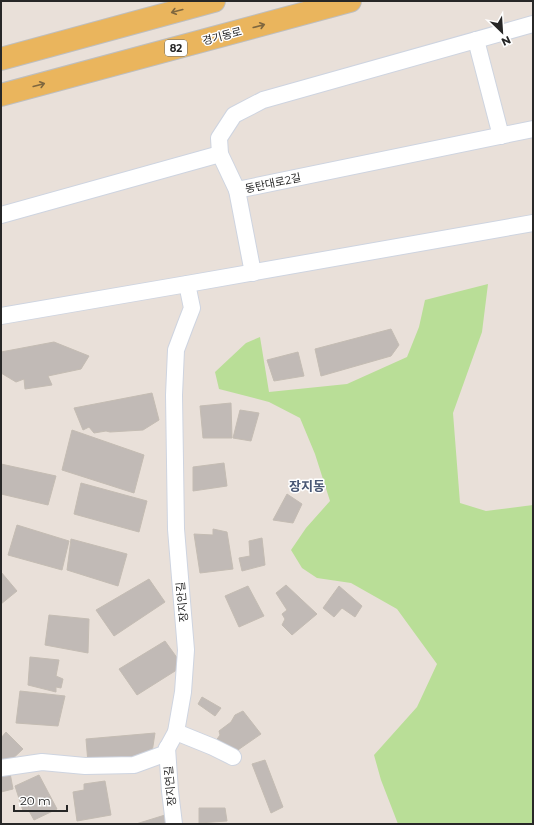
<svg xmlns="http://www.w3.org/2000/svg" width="534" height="825" viewBox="0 0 534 825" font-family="Montserrat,'Noto Sans KR',sans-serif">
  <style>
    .green { fill: #b9de97 }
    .building { fill: #c1bab6; stroke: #c4bcb3 }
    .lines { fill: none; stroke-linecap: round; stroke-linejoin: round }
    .minor-casing { stroke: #ced4e0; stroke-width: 18 }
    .primary-casing { stroke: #bebebe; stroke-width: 24 }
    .minor { stroke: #fff; stroke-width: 16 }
    .primary { stroke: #eab55d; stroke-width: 22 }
    .oneway { stroke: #7f673f }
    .labels { text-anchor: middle; stroke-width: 3; stroke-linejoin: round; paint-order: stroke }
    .shield { fill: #fff; stroke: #686868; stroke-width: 1 }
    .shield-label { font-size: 10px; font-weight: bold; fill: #272727 }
    .street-label { font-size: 11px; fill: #272727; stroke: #fff }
    .quarter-label { font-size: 13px; font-weight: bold; fill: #4a5875; stroke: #fff }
  </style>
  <rect width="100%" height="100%" fill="#e9e0d9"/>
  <path class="green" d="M 488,284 L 482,332 L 453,413 L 460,503 L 486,511 L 533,505 L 533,824 L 398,824 L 381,780 L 374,755 L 417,707 L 437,664 L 397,609 L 351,583 L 317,578 L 302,568 L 291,550 L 306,528 L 330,501 L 315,454 L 300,418 L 269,402 L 219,389 L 215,372 L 246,343 L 260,337 L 269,392 L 347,384 L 407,357 L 419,327 L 425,300 Z"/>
  <g class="building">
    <path d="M 391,329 L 399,345 L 391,356 L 321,376 L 315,349 Z"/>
    <path d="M 54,342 L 89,356 L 81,369 L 48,376 L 52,385 L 25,389 L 24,379 L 16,382 L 1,373 L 1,352 Z"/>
    <path d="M 298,352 L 304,376 L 274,381 L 267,360 Z"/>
    <path d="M 152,393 L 159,420 L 143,430 L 110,432 L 106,431 L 94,433 L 89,427 L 83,430 L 74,408 Z"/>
    <path d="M 231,403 L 232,438 L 203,438 L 200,406 Z"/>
    <path d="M 240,410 L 259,413 L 251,441 L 233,438 Z"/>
    <path d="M 72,430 L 144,455 L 134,493 L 62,470 Z"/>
    <path d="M 224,463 L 227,486 L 193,491 L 193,467 Z"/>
    <path d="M 1,464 L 56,476 L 48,505 L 1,494 Z"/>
    <path d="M 81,483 L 147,501 L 139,532 L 74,514 Z"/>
    <path d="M 287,494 L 302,504 L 293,523 L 273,520 Z"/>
    <path d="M 17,525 L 69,541 L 62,570 L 8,555 Z"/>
    <path d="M 213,529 L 227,532 L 233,569 L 200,573 L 194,534 L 213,535 Z"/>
    <path d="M 262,538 L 265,565 L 242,571 L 239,558 L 250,556 L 249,541 Z"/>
    <path d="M 71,539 L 127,554 L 118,586 L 67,570 Z"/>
    <path d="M 1,572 L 17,591 L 1,604 Z"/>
    <path d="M 149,579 L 165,602 L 114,636 L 96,610 Z"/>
    <path d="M 286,585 L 317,614 L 292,635 L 282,625 L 285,619 L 282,614 L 287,610 L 276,593 Z"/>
    <path d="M 248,586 L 264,616 L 239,627 L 225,596 Z"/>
    <path d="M 339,586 L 362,606 L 355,617 L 342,608 L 334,617 L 323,608 Z"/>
    <path d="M 49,615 L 89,619 L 88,653 L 45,645 Z"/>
    <path d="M 165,641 L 183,666 L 137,695 L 119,669 Z"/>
    <path d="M 30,657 L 59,660 L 56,676 L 63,679 L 61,688 L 56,687 L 56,692 L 28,685 Z"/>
    <path d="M 20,691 L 65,696 L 58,726 L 16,723 Z"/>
    <path d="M 202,697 L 221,708 L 215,716 L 198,704 Z"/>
    <path d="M 243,711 L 261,734 L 235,752 L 215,742 L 220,735 L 219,731 L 231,722 L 235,715 Z"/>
    <path d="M 6,732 L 23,749 L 7,764 L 1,757 L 1,738 Z"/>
    <path d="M 155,733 L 151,759 L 88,763 L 86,739 Z"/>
    <path d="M 265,760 L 283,807 L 271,813 L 252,764 Z"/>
    <path d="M 10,773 L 13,789 L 1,792 L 1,775 Z"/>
    <path d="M 39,775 L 57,809 L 34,820 L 28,809 L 23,811 L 15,786 Z"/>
    <path d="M 105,781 L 111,815 L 77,821 L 73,792 L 84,790 L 84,784 Z"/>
    <path d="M 199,808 L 225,808 L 227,821 L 199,823 Z"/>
    <path d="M 165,815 L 168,824 L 136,824 Z"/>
  </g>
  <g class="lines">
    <defs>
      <g id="minor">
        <path d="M 533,24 L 263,100 L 234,115 L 219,138 L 220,154 L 237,190 L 533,129"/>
        <path d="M 476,40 L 501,136"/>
        <path d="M 237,190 L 253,273"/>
        <path d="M 1,215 L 220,154"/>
        <path d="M 1,316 L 187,284 L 533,223"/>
        <path d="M 176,732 L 213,747 L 233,757"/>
        <path d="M 167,748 L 170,791 L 174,824"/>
        <path d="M 1,768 L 42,762 L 85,766 L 134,765 L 164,754 L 176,732 L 183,692 L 186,650 L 176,529 L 174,395 L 176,350 L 185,326 L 192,308 L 187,284"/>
      </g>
      <g id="primary">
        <path d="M 1,59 L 214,1"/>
        <path d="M 1,95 L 350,1"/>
      </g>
    </defs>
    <use href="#minor" class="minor-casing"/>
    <use href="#primary" class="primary-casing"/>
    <use href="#minor" class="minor"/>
    <use href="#primary" class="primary"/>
  </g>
  <defs><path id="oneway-shaft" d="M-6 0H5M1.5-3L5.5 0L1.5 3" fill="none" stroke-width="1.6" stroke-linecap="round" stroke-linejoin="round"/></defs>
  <g class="oneway">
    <use href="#oneway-shaft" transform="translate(177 11) rotate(165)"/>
    <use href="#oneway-shaft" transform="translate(259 26) rotate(-15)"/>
    <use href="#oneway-shaft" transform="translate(39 85) rotate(-15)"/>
  </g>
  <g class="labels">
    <rect class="shield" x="165" y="40" width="22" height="16" rx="3"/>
    <g class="shield-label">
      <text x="176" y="52">82</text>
    </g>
    <g class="street-label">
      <text transform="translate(222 36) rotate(-15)" y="4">경기동로</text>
      <text transform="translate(273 183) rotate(-12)" y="4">동탄대로2길</text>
      <text transform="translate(182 602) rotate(-95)" y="4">장지안길</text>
      <text transform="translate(170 786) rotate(-95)" y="4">장지연길</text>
    </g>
    <g class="quarter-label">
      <text x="307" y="491">장지동</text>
    </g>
  </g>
  <rect width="534" height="825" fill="none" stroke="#272727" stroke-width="4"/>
  <g transform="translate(502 32) rotate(155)" stroke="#ffffff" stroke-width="3" paint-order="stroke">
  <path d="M0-3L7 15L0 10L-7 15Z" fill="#272727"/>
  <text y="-6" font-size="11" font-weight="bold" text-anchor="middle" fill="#272727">N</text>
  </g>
  <path d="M14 805v6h53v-6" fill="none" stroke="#272727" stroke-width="2"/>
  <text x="20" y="805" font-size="12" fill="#272727" stroke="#ffffff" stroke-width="3" paint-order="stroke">20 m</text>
</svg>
